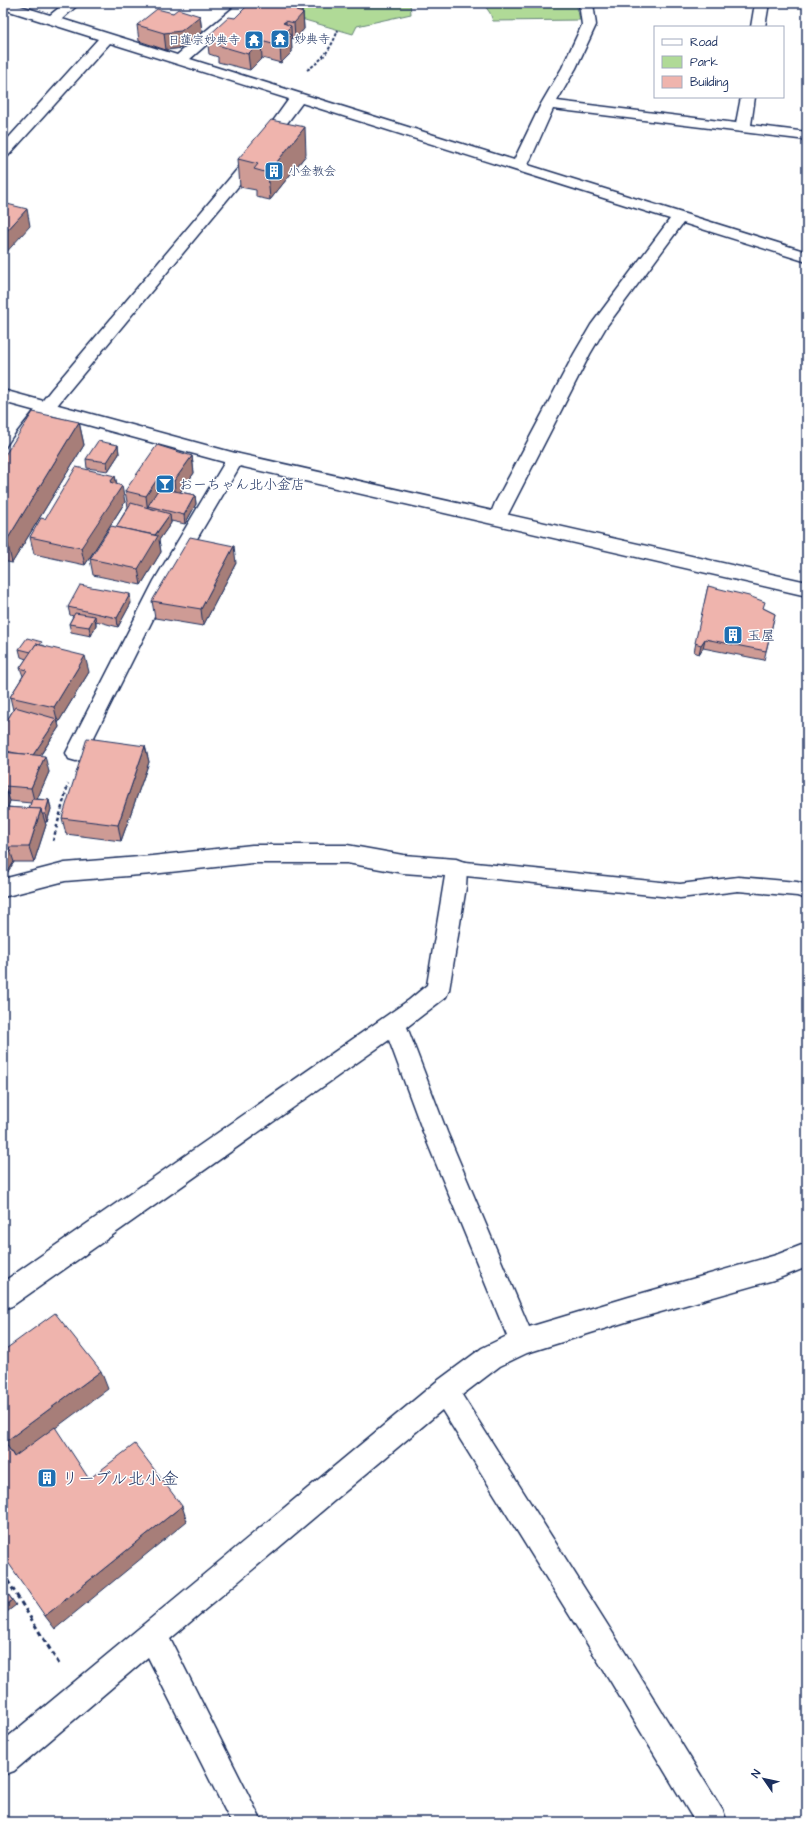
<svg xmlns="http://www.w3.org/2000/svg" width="810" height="1825" viewBox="0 0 810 1825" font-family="'Architects Daughter','Klee One',sans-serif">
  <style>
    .green { fill: #b0da97; stroke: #66847a }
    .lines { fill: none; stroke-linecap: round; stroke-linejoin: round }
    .service-casing { stroke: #1b2f5e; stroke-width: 3 }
    .minor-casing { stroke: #1b2f5e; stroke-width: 3 }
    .tertiary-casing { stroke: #1b2f5e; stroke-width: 3 }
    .path-far2 { stroke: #1b2f5e; stroke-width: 2; stroke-dasharray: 3 2; stroke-linecap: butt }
    .path-far1 { stroke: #1b2f5e; stroke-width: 2.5; stroke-dasharray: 3.5 3; stroke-linecap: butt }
    .path { stroke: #1b2f5e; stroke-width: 3; stroke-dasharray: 5 3.5; stroke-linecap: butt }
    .service { fill: #fff; fill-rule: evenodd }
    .minor { fill: #fff; fill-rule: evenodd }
    .tertiary { fill: #fff; fill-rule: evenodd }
    .wall { fill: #ce9b95; stroke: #1b2f5e; fill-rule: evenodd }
    .shaded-wall { fill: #a77e79; stroke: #1b2f5e }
    .building { fill: #efb4ad; stroke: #1b2f5e }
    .labels { text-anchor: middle; stroke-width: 3; stroke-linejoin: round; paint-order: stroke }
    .far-poi-label { font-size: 12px; fill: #1b2f5e; stroke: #fff; text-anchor: start }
    .poi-label { font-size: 14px; fill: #1b2f5e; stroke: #fff; text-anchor: start }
    .near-poi-label { font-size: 17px; fill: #1b2f5e; stroke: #fff; text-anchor: start }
  </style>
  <rect width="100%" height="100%" fill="#fff"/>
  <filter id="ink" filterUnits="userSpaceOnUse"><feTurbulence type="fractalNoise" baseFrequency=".025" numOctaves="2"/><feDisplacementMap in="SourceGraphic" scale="8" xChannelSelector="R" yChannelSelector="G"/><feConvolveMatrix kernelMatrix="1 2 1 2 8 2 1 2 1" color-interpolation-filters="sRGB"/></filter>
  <g filter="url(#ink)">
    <g class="green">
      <path d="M 265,3 L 410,3 L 411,14 L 357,26 L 353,34 L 260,7 Z"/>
      <path d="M 483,3 L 576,3 L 580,20 L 493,21 L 490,13 Z"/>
    </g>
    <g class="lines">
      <defs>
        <path id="service" d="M 456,861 L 680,884 L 738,877 L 797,882 L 807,885 L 807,899 L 797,896 L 738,891 L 680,898 L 456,875 L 450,873 L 448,868 L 450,863 Z"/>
        <g id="minor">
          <path d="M 3,3 L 11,3 L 50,15 L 65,3 L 80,3 L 62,19 L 177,55 L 239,3 L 254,3 L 190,59 L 514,160 L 541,104 L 562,68 L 582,25 L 579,3 L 593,3 L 596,25 L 576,68 L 557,101 L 736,123 L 741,97 L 755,97 L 751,125 L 807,132 L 807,140 L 553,109 L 528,165 L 807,252 L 807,262 L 683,223 L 606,327 L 590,354 L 504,522 L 498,524 L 492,522 L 489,518 L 495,503 L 574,354 L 591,325 L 670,219 L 302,103 L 255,166 L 63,398 L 25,446 L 9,471 L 3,473 L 3,453 L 13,438 L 51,390 L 245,160 L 289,99 L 110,43 L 8,156 L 3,158 L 3,144 L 98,39 L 3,9 Z"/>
          <path d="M 755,3 L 769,3 L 765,27 L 751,27 Z"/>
          <path d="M 235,453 L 241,455 L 244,459 L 172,581 L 83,759 L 76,761 L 69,759 L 66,753 L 154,581 L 229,455 Z"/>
          <path d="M 252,845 L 347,845 L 403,855 L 456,859 L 464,862 L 467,868 L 466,887 L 449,990 L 446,997 L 407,1027 L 447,1132 L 529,1327 L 629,1297 L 776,1255 L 807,1243 L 807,1267 L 777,1279 L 629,1321 L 527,1353 L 500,1366 L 462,1395 L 631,1662 L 723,1811 L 727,1822 L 695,1822 L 611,1682 L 442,1410 L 170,1639 L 262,1822 L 231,1822 L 148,1657 L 14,1771 L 3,1775 L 3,1741 L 436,1382 L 482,1348 L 507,1336 L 423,1132 L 389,1040 L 12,1306 L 3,1309 L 3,1282 L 409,1000 L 427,985 L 445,876 L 403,873 L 347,863 L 252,863 L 152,874 L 65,881 L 3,897 L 3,879 L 65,863 L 152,856 Z"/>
        </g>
        <path id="tertiary" d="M 3,390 L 235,453 L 807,582 L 807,596 L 235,465 L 3,402 Z"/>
      </defs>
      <use href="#service" class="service-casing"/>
      <use href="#minor" class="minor-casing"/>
      <use href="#tertiary" class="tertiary-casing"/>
      <path class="path-far2" d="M 307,70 C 323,60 332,47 338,30"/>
      <path class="path-far1" d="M 53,841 L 68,784"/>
      <path class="path" d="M 3,1573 L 59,1664"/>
      <use href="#service" class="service"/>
      <use href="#minor" class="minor"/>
      <use href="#tertiary" class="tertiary"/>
    </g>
    <g class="wall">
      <path d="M 302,5 L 302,12 L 303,13 L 304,29 L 295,39 L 291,38 L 292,52 L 281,63 L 262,58 L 250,70 L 218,62 L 218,57 L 209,54 L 207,37 L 235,18 Z"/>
      <path d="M 173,13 L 200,16 L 202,32 L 182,48 L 166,50 L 139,41 L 137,25 Z"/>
      <path d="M 306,155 L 270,200 L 256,197 L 256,190 L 240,187 L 238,159 Z"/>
      <path d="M 79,422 L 84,445 L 12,563 L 3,561 L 3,458 Z"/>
      <path d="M 118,445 L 119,454 L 108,471 L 87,468 L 86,459 Z"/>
      <path d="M 192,456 L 194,473 L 180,492 L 195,495 L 196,504 L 185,524 L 171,521 L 171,523 L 159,540 L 161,552 L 141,585 L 93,575 L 90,559 L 116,527 L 128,507 L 125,491 Z"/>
      <path d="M 115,476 L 117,484 L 125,502 L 85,565 L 34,554 L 30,537 L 45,519 Z"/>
      <path d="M 236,563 L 203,626 L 155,618 L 152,601 Z"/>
      <path d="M 708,586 L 763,608 L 775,614 L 764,660 L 703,648 L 699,654 L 694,652 Z"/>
      <path d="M 131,603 L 118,627 L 96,621 L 96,625 L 91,636 L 71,632 L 69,624 L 73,616 L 70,615 L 68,607 Z"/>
      <path d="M 43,645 L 89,672 L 58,723 L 59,727 L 40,756 L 49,772 L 37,799 L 49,800 L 51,809 L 47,822 L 45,822 L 46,825 L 34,862 L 14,862 L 7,873 L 3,873 L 3,727 L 13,710 L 10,697 L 23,676 L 20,668 L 26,659 L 21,657 L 19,649 ZM 10,801 L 31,803 L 29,809 L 8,807 Z"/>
      <path d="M 145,746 L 149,762 L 121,841 L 66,834 L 62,818 Z"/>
    </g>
    <g class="shaded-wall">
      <path d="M 302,5 L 302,14 L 303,13 L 304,29 L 295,39 L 294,23 L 296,11 Z"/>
      <path d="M 200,16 L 202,32 L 182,48 L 166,50 L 164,33 Z"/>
      <path d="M 286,21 L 286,31 L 291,26 L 292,52 L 281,63 L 280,46 L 283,23 Z"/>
      <path d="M 261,41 L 262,58 L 250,70 L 248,54 Z"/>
      <path d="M 305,127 L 306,155 L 270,200 L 268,173 Z"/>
      <path d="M 27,209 L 30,226 L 3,256 L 3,235 Z"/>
      <path d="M 79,422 L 84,445 L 12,563 L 7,540 Z"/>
      <path d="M 118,445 L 119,454 L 108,471 L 107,462 Z"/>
      <path d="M 192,456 L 194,473 L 176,498 L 174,481 Z"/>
      <path d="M 115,476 L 118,492 L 122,486 L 125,502 L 85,565 L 81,548 L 110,482 Z"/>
      <path d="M 158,478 L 160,495 L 148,506 L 148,513 L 146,496 Z"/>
      <path d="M 195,495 L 196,504 L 185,524 L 184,515 Z"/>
      <path d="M 170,514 L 171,523 L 159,540 L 161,552 L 141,585 L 138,569 L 154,537 Z"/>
      <path d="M 234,546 L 236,563 L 203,626 L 201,609 Z"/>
      <path d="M 130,594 L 131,603 L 118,627 L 117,618 Z"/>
      <path d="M 95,616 L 96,625 L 91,636 L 89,627 Z"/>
      <path d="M 705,639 L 703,648 L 699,654 L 701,645 Z"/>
      <path d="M 85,656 L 89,672 L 58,723 L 54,707 Z"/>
      <path d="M 57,719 L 59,727 L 33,766 L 31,758 Z"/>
      <path d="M 145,746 L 149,762 L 121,841 L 118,825 Z"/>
      <path d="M 45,756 L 49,772 L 35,804 L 31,788 Z"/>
      <path d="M 5,786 L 10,801 L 6,812 L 3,803 L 3,791 Z"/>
      <path d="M 49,800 L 51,809 L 47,822 L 45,814 Z"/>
      <path d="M 41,809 L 46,825 L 34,862 L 29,847 Z"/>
      <path d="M 9,847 L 14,862 L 7,873 L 3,860 L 3,857 Z"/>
      <path d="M 101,1371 L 108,1389 L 15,1458 L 5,1442 Z"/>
      <path d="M 182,1506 L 187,1521 L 55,1629 L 45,1616 Z"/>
      <path d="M 3,1587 L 16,1605 L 3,1615 Z"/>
    </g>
    <g class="building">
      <path d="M 250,3 L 294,3 L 302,5 L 296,11 L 303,13 L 294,23 L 286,21 L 283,23 L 291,26 L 285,32 L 291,35 L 280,46 L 261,41 L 248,54 L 217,45 L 221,42 L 207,37 L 229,17 L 235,18 Z"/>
      <path d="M 157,9 L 173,13 L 178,9 L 200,16 L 181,31 L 164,33 L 137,25 Z"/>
      <path d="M 271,120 L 305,127 L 268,173 L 254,169 L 258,164 L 238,159 Z"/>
      <path d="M 3,203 L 27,209 L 3,235 Z"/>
      <path d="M 33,412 L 79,422 L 7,540 L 3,540 L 3,458 Z"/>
      <path d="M 98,441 L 118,445 L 107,462 L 86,459 Z"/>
      <path d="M 157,445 L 192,456 L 174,481 L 158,478 L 146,496 L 125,491 Z"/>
      <path d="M 76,467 L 115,476 L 110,482 L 122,486 L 81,548 L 30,537 L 41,518 L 45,519 Z"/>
      <path d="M 159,488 L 195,495 L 184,515 L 148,506 Z"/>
      <path d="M 131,503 L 170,514 L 155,535 L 116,527 Z"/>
      <path d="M 111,526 L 158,536 L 138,569 L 90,559 Z"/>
      <path d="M 190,537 L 234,546 L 201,609 L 152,601 Z"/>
      <path d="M 80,585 L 130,594 L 117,618 L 68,607 Z"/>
      <path d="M 708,586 L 749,596 L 765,602 L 763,608 L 775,614 L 766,651 L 705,639 L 701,645 L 695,643 Z"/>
      <path d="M 75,613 L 95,616 L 89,627 L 69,624 Z"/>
      <path d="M 27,638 L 42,642 L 40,645 L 36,644 L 31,652 L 19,649 Z"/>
      <path d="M 36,644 L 85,656 L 54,707 L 10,697 L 27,670 L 20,668 Z"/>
      <path d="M 15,707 L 57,719 L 33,755 L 15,753 L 3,750 L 3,727 Z"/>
      <path d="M 87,738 L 145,746 L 118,825 L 62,818 Z"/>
      <path d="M 3,752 L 45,756 L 31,788 L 5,786 L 3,791 Z"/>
      <path d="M 32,799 L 49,800 L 45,814 L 42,814 L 41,809 L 29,809 Z"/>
      <path d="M 3,807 L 41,809 L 29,847 L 9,847 L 3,857 Z"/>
      <path d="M 55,1313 L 101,1371 L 5,1442 L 14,1457 L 55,1427 L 89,1479 L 135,1444 L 182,1506 L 45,1616 L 3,1555 L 3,1351 Z"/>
      <path d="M 3,1587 L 12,1600 L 3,1608 Z"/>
    </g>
  </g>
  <defs>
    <symbol id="temple-square" viewBox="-11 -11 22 22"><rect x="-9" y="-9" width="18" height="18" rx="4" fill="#1f6fb2" stroke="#fff"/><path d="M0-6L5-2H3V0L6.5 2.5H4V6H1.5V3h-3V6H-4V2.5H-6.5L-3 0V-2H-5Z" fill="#fff"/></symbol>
    <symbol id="building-square" viewBox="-11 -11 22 22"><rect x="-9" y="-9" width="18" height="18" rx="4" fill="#1f6fb2" stroke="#fff"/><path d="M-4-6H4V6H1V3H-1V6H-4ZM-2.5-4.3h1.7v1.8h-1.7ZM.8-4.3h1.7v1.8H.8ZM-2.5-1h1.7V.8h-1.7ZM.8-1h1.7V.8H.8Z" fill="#fff"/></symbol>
    <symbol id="bar-square" viewBox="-11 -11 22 22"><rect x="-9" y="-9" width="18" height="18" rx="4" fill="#1f6fb2" stroke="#fff"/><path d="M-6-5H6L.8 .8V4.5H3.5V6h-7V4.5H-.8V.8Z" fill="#fff"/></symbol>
  </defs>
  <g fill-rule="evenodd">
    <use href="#temple-square" x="269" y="28" width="22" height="22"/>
    <use href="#temple-square" x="243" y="29" width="22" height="22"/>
    <use href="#building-square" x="263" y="160" width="22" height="22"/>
    <use href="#bar-square" x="154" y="473" width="22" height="22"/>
    <use href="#building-square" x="722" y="624" width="22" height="22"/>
    <use href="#building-square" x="36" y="1467" width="22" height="22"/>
  </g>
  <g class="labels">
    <g class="far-poi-label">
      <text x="294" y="43">妙典寺</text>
      <text x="240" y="44" text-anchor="end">日蓮宗妙典寺</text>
      <text x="288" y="175">小金教会</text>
    </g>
    <g class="poi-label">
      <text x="179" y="489">おーちゃん北小金店</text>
      <text x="747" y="640">玉屋</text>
    </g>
    <g class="near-poi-label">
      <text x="61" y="1484">リーブル北小金</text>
    </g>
  </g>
  <rect width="810" height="1825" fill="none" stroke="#fff" stroke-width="16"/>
  <rect x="8" y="8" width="794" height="1809" fill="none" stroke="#1b2f5e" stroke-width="1.5" filter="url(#ink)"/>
  <rect x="654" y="26" width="130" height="72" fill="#ffffff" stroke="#a4acbf"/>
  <rect x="662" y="39" width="20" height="6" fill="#ffffff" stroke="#a4acbf"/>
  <text x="690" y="46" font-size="12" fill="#1b2f5e">Road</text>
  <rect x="662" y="56" width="20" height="12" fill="#b0da97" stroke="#a4acbf"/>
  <text x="690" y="66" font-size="12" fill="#1b2f5e">Park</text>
  <rect x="662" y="76" width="20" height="12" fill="#efb4ad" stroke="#a4acbf"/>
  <text x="690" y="86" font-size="12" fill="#1b2f5e">Building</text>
  <g transform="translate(764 1779) rotate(304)" stroke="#ffffff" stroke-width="3" paint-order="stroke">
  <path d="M0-3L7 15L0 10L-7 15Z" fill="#1b2f5e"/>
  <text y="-6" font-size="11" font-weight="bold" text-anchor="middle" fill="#1b2f5e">N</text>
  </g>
</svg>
